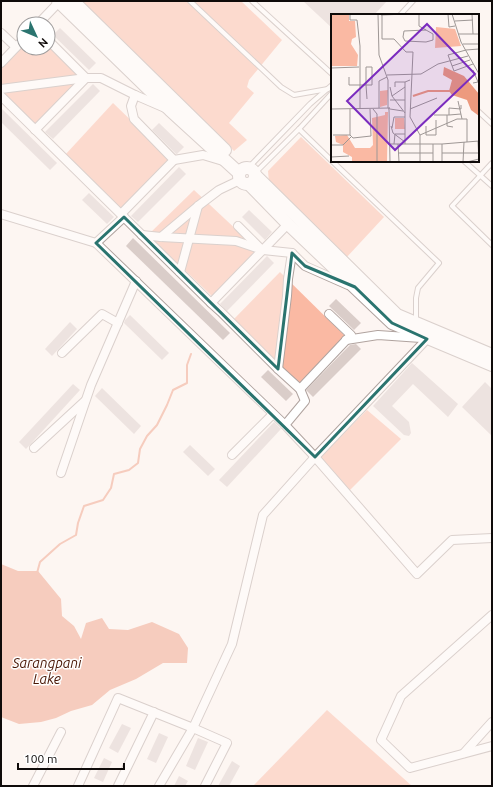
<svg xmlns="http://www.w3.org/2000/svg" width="493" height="787" viewBox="0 0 493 787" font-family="Ubuntu,sans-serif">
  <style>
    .green { fill: #fab9a3 }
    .water { fill: #ed9a7e }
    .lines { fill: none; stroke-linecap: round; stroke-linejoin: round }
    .stream { stroke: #ed9a7e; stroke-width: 2 }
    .building { fill: #dacdc9 }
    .lane-casing { stroke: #b0a39f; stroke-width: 6 }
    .street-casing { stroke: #b0a39f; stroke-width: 10 }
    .secondary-casing { stroke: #b0a39f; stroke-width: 14 }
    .lane { stroke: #fff; stroke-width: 4 }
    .street { stroke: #fff; stroke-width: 8 }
    .secondary { stroke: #fff; stroke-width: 12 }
    .marked { fill: none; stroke: #2a746f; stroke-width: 3; stroke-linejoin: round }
    .labels { text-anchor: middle; stroke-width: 3; stroke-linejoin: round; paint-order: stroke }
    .water-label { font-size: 14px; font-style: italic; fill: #491604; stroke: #fff }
    .inset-river { fill: none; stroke: #ed9a7e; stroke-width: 2 }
    .inset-road { fill: none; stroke: #9e9795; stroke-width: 1 }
    .view { fill: #7b2cbf; fill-opacity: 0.15; stroke: #7b2cbf; stroke-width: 2 }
    .inset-edge { fill: none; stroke: #0f0b0a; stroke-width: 2 }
  </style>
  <rect width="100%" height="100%" fill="#fdf5f2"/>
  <g class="green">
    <path d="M 80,1 L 241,1 L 282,40 L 249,80 L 247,87 L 254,93 L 229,123 L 247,140 L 234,151 Z"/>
    <path d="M 24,44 L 24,48 L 48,48 L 48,44 L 82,78 L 37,127 L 1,93 L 1,68 Z"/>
    <path d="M 113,103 L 170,158 L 122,210 L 65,155 Z"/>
    <path d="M 301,137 L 384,217 L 346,258 L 269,183 L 268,171 Z"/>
    <path d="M 194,190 L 257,249 L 213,297 L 148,235 Z"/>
    <path d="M 280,272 L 345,336 L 300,385 L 233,320 Z"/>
    <path d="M 367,410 L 401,439 L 349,491 L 320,458 Z"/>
    <path d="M 327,710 L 412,786 L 253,786 Z"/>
  </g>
  <path class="water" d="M 1,564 L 18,571 L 38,571 L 61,599 L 62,616 L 74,626 L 81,639 L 86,623 L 102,618 L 109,629 L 128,630 L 152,622 L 179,634 L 188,648 L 187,663 L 163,663 L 136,679 L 110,690 L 92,705 L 71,711 L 56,718 L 41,722 L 19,724 L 1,717 Z"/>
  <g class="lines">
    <path class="stream" d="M 37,573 L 40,562 L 60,544 L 76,535 L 78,523 L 84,506 L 103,500 L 111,488 L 114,474 L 129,470 L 138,463 L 140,449 L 147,436 L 157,425 L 167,405 L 173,390 L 187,383 L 187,365 L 191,354"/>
  </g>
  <g class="building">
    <path d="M 303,1 L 387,1 L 374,15 L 332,15 L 332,28 Z"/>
    <path d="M 60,28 L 96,63 L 89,70 L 53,35 Z"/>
    <path d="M 93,84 L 100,91 L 53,139 L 45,132 Z"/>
    <path d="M 1,108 L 57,163 L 50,170 L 1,122 Z"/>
    <path d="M 159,123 L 184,147 L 177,154 L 176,154 L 152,130 Z"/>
    <path d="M 179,167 L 186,174 L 138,222 L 131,216 Z"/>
    <path d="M 89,193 L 114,217 L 107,224 L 82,200 Z"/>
    <path d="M 249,210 L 272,232 L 265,240 L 242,217 Z"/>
    <path d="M 133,238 L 230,333 L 223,340 L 126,246 Z"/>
    <path d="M 267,256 L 274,263 L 227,311 L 220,304 Z"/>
    <path d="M 336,299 L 361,323 L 354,330 L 329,306 Z"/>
    <path d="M 130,315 L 169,353 L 162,360 L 124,323 L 125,320 Z"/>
    <path d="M 70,322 L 77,329 L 52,356 L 45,349 Z"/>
    <path d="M 356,344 L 361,349 L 313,397 L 306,390 L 350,345 Z"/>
    <path d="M 412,363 L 458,404 L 448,417 L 413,384 L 392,406 L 409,422 L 411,433 L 409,436 L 404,435 L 373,406 Z"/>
    <path d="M 268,370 L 293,394 L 286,401 L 261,377 Z"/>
    <path d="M 485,382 L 492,389 L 492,436 L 462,407 Z"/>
    <path d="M 73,384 L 80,390 L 26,449 L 19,442 Z"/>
    <path d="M 102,388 L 141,426 L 134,434 L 95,396 Z"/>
    <path d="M 274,422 L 281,429 L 227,487 L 219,480 Z"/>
    <path d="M 190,445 L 215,469 L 208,476 L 183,452 Z"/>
    <path d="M 122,724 L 131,728 L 118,753 L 109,748 Z"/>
    <path d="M 159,733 L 168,737 L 156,763 L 147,759 Z"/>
    <path d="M 198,738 L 208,742 L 195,770 L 186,766 Z"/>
    <path d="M 104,758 L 112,762 L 103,782 L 94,778 Z"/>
    <path d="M 232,761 L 240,766 L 229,786 L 218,786 Z"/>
    <path d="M 179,776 L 188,781 L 185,786 L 174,786 Z"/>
  </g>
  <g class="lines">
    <defs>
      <g id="lane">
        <path d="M 190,1 L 281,87 L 294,95 L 328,89"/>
        <path d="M 252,1 L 332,74"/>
        <path d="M 400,15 L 413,1"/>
        <path d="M 478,111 L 492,124"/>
        <path d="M 299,129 L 332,161"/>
        <path d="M 332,161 L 439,263 L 418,288 L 416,298 L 416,321"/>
        <path d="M 464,161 L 492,186"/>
        <path d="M 492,163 L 452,206 L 492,245"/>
        <path d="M 249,167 L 310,104 L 332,85"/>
        <path d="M 255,173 L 299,129 L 332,93"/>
      </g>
      <g id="street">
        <path d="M 38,24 L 60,1"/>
        <path d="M 1,33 L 16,47"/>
        <path d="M 1,63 L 24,39"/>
        <path d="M 1,89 L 86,78 L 101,78 L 135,95 L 165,108"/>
        <path d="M 1,96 L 211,303 L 221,312 L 278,369 L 300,389 L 305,401 L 285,425"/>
        <path d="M 35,130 L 86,78 L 48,40"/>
        <path d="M 174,160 L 203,155 L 223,161"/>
        <path d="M 1,214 L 96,243 L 285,425 L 315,457 L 417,574 L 452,540 L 492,538"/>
        <path d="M 121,214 L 174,160 L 134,119 L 131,106 L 135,95"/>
        <path d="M 238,226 L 261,249"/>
        <path d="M 142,235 L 161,237 L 236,241 L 263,250 L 292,253 L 305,266 L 348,285"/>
        <path d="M 161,237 L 198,206 L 219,190 L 240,180"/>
        <path d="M 96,243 L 124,217"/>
        <path d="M 180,272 L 198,206"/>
        <path d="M 211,303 L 288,224"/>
        <path d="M 346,340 L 378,335 L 421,338"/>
        <path d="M 62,353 L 102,314 L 118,323"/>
        <path d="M 278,369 L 287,296 L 288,279 L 292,253"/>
        <path d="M 300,389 L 351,335 L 329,314"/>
        <path d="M 34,448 L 85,401"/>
        <path d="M 232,455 L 273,414"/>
        <path d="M 61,473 L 91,385 L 136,281"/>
        <path d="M 492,615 L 401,696 L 381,740 L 410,768 L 492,746"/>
        <path d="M 464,753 L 492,722"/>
        <path d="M 33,786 L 61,732"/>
        <path d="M 78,786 L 118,698 L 193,728 L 227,743 L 205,786"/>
        <path d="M 118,786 L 154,712"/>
        <path d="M 159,786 L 193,728 L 232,644 L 263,515 L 315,457 L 427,339 L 428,333"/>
      </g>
      <g id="secondary">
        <path d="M 58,1 L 170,110 L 239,173"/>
        <path d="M 73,1 L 225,150"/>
        <circle cx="247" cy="176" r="8"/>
        <path d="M 256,176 L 397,315 L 492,355"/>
        <path d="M 249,184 L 288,224 L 392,323 L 492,365"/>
      </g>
    </defs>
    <use href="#lane" class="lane-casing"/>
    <use href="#street" class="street-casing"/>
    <use href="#secondary" class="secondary-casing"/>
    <use href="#lane" class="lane"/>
    <use href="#street" class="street"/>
    <use href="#secondary" class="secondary"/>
  </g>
  <path d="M0 0H493V787H0ZM 124,217 L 278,369 L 292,253 L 305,266 L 355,287 L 392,323 L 427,339 L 315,457 L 96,243 Z" fill="#fdf5f2" fill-opacity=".55" fill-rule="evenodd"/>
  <path class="marked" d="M 124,217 L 278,369 L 292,253 L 305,266 L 355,287 L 392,323 L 427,339 L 315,457 L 96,243 Z"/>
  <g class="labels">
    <g class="water-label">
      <text x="47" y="668">Sarangpani<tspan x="47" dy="16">Lake</tspan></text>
    </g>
  </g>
  <g transform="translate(331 14)">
    <rect width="148" height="148" fill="#fdf5f2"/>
    <path d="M 0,0 L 18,0 L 18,7 L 24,7 L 25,23 L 21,25 L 20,30 L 27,41 L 26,52 L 0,52 ZM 105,13 L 124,15 L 130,32 L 104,34 ZM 57,76 L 56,91 L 49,93 L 49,77 ZM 54,98 L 57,98 L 56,148 L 21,148 L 21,143 L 12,138 L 12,131 L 5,128 L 4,122 L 16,121 L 24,134 L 39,134 L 42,131 L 41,104 L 54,101 ZM 64,104 L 73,104 L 74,115 L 64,115 Z" fill="#fab9a3"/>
    <path d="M 113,53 L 133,62 L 148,80 L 148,102 L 140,96 L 136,86 L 121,81 L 118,77 L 121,66 L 112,61 Z" fill="#ed9a7e"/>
    <path class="inset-river" d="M 82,82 L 97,77 L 119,77"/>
    <path class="inset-road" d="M 19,0 L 19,6 L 26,6 L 29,32 L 29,95M 47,0 L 48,41 L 57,66 L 57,94M 88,0 L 88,12 L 102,20 L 102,26 L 95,28 L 74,27 L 72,23 L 73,17 L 95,16M 117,0 L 118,13 L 124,12M 121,0 L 130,28 L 148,60M 141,0 L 142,20M 50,1 L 76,0M 51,1 L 51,25 L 63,25 L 75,38 L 82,38 L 79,103 L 89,121 L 89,148M 124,7 L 142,6M 127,20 L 148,20M 132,30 L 148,30M 142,50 L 123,57 L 117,41 L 135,36 L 148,35M 121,52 L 139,46M 0,54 L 28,53M 142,56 L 147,68 L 142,69M 56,61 L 90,60 L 107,50 L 137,42M 18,63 L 18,71 L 41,71 L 41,53 L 35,53 L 35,71 L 36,85M 59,73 L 61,82 L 74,99M 64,73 L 64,68 L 74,68M 61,82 L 74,73M 59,86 L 74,86M 127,87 L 131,105M 48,94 L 48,67 L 56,63M 0,95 L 59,94 L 57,95M 19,95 L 19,121 L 22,124 L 40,122 L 39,95M 42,95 L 46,100 L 46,148M 58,95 L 59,148M 59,95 L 72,97M 79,95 L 106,84M 103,101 L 118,101 L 118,94 L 130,95 L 130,91M 116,101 L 116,112 L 122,113M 118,101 L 130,100M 60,112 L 62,119 L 74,128M 95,112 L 95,121 L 105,121 L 105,106M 61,114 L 63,103 L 74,103M 2,121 L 19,121M 89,121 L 126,105 L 136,105 L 136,128M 147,127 L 148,148M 57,130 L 111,130 L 148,127M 63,130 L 64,120 L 74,120M 67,130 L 68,148M 74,130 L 74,68 L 79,66M 0,131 L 12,131 L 20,123M 67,139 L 102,139M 111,139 L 148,139M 0,143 L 18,142M 102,148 L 102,130M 111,148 L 111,130M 132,148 L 133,128M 136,148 L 148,145"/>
    <path class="view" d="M 96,10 L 144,60 L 64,136 L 16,87 Z"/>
    <rect width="148" height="148" class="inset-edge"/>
  </g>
  <rect width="493" height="787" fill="none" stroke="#0f0b0a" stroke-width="4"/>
  <g transform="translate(36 36) rotate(134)"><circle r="19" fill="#ffffff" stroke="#9f9d9d"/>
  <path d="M0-3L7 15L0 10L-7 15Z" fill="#2a746f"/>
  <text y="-6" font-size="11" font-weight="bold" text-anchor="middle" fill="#0f0b0a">N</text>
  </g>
  <path d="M18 763v6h106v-6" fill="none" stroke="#0f0b0a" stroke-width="2"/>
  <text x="24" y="763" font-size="12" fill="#0f0b0a" stroke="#ffffff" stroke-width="3" paint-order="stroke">100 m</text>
</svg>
